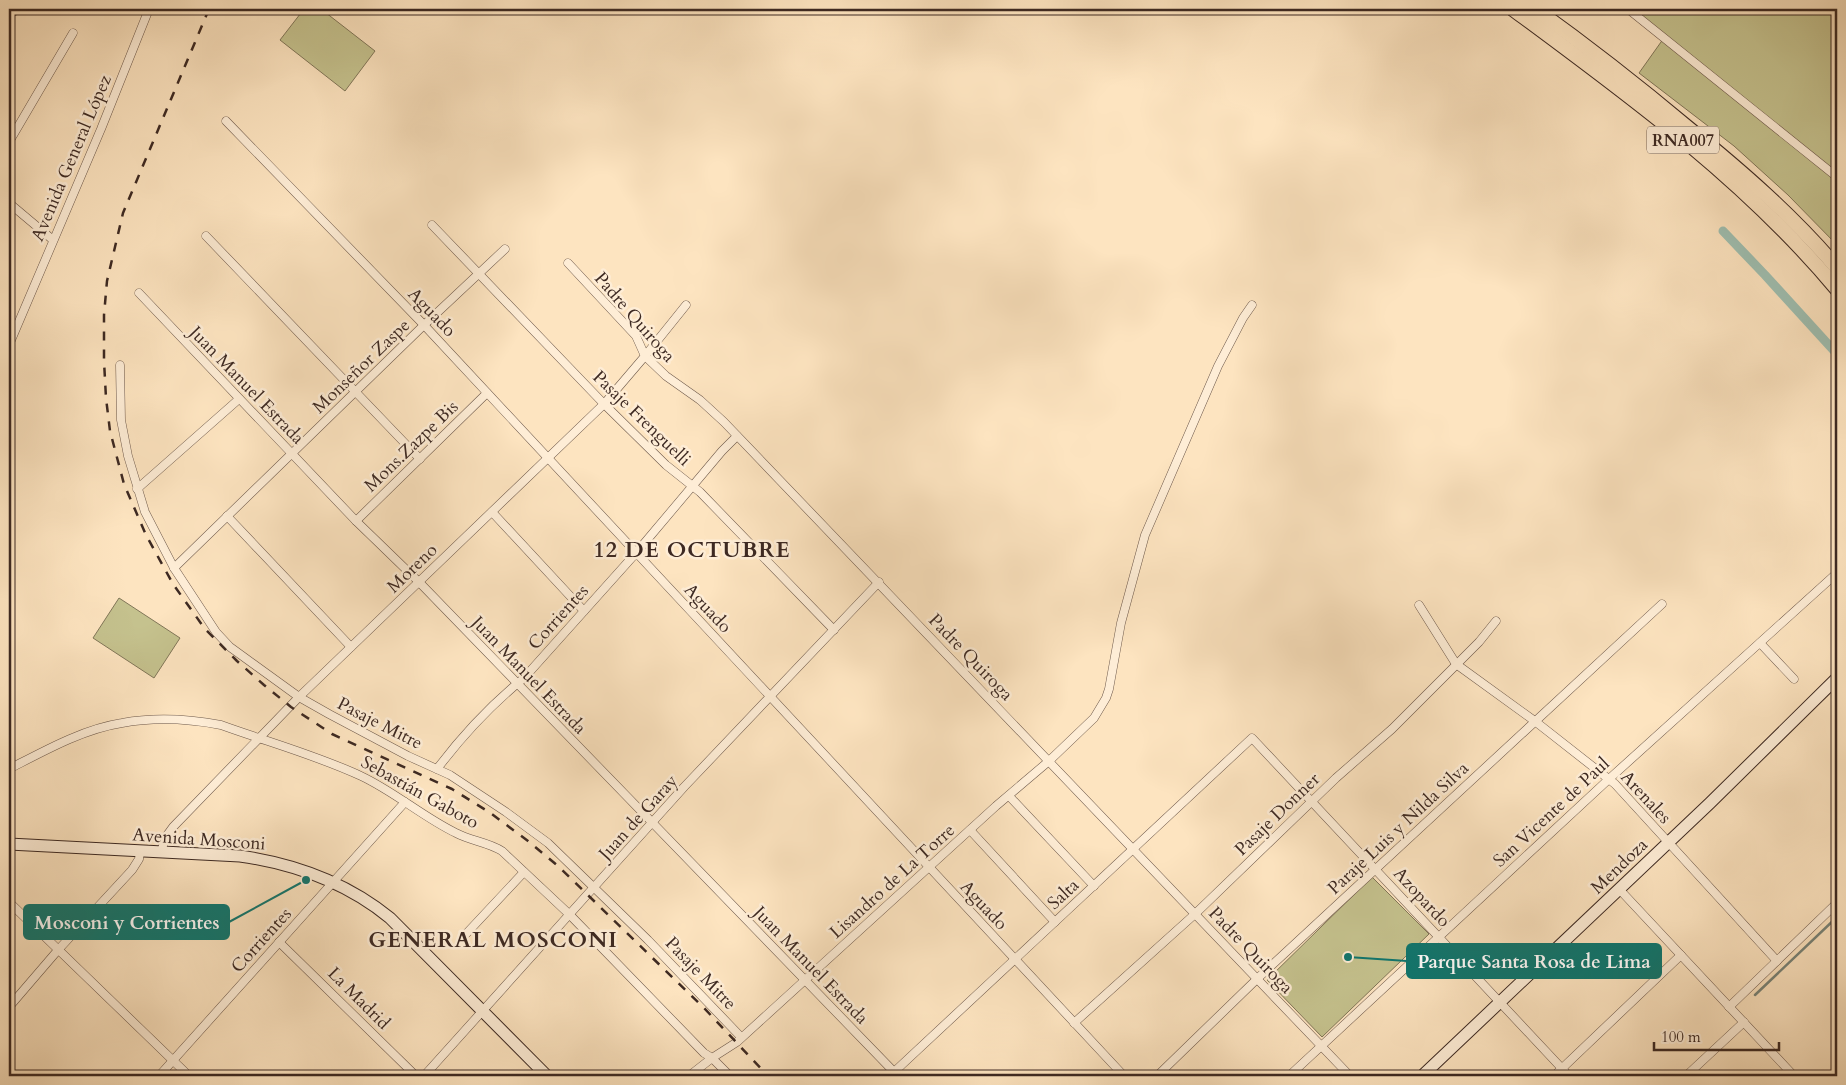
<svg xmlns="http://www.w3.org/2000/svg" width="1846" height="1085" viewBox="0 0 1846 1085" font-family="Cardo,serif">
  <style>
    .green { fill: #c5c28e; stroke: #817658 }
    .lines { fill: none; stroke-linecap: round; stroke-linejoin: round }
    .stream { stroke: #788378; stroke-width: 2.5 }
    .canal { stroke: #9fbfb1; stroke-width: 9 }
    .street-casing { stroke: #6d584a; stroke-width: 9 }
    .secondary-casing { stroke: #3d2922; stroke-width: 13 }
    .highway-casing { stroke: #3d2922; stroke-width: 16 }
    .street { stroke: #feedd6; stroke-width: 8 }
    .secondary { stroke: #feedd6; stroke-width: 11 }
    .highway { stroke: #fde4c0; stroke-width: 14 }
    .rail { stroke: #3d2922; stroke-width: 2.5; stroke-dasharray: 9 9; stroke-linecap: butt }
    .labels { text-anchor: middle; stroke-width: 5; stroke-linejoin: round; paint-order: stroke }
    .shield { fill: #feedd6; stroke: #776458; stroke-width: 1 }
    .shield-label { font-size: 16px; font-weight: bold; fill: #3d2922 }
    .street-label { font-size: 18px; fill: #3d2922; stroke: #feedd6 }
    .district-label { font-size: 22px; font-weight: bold; letter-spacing: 1px; fill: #3d2922; stroke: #feedd6 }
    .leader { fill: none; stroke: #0f766e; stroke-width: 2 }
    .callout-dot { fill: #0f766e; stroke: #feedd6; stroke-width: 2 }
    .callout { fill: #0f766e; stroke: #0f766e; stroke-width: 2 }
    .callout-label { font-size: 19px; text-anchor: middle; font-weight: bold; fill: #fff }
  </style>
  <rect width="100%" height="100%" fill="#fde4c0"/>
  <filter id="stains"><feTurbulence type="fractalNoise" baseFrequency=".004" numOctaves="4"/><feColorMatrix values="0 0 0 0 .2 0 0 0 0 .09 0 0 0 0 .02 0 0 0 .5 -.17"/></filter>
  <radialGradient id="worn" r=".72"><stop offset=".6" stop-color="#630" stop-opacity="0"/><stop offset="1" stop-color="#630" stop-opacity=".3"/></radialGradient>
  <g class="green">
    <path d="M 304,9 L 321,9 L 375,51 L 345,91 L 280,40 Z"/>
    <path d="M 1633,9 L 1837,9 L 1837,245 L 1788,195 L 1734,146 L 1639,73 L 1666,35 Z"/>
    <path d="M 119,598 L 180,638 L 154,678 L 93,638 Z"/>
    <path d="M 1372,877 L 1429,934 L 1322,1037 L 1267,980 Z"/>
  </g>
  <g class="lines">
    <path class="stream" d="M 1755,995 L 1837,917"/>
    <path class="canal" d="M 1723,231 L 1765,275 L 1837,354"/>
    <defs>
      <g id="street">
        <path d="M 1628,9 L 1837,177"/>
        <path d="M 9,14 L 19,9"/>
        <path d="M 226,121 L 424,325 L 1124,1076"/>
        <path d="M 9,142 L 73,33"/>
        <path d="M 9,203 L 53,240"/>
        <path d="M 432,225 L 604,404 L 666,465 L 700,492 L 834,630"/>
        <path d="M 206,236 L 420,459"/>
        <path d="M 568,263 L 636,336 L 645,356 L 666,376 L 700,400 L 724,422 L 1350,1076"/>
        <path d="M 139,293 L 356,521 L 419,582 L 898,1076"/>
        <path d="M 9,345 L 101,129 L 149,9"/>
        <path d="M 120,365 L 121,420 L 128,456 L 145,512 L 174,568 L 216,632 L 230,647 L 299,697 L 329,714 L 408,756 L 450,775 L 506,812 L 548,843 L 648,940 L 741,1037"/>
        <path d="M 137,489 L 239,399"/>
        <path d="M 492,512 L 584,611"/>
        <path d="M 227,516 L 351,647"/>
        <path d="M 356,521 L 487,393"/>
        <path d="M 174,568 L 424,325 L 505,249"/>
        <path d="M 1419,605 L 1456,664 L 1536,722 L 1615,784 L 1777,961"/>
        <path d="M 1760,643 L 1794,679"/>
        <path d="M 9,769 C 44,751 83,729 122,723 C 155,717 189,719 221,725 C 268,742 316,755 361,776 C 395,792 423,817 456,833 C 471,841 488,842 502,851 L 569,914 L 704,1053 L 712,1058 L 730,1076"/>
        <path d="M 437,769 C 462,736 492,704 524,678 L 636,553 L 722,451 L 737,436"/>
        <path d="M 1009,796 L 1094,886"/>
        <path d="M 970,830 L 1055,922"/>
        <path d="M 161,853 L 165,838 L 173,827 L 299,697 L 604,404 L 645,356 L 686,305"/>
        <path d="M 1620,890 L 1794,1076"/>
        <path d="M 9,902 L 189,1076"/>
        <path d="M 466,934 L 524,872"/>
        <path d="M 279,942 L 416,1076"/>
        <path d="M 9,1007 L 58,950 L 132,870 L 139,859 L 140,852"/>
        <path d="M 1729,1007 L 1837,903"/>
        <path d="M 1074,1023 L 1195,914 L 1336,778 L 1392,729 L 1479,642 L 1496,621"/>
        <path d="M 894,1072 L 1252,738 L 1569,1076"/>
        <path d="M 159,1076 L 405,802"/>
        <path d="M 424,1076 L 684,787 L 879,582"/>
        <path d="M 689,1076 L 712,1058 L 737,1042 L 996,806 L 1049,761 L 1094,718 L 1106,698 L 1109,689 L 1121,623 L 1145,535 L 1218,366 L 1243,318 L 1252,305"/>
        <path d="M 1157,1076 L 1258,978 L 1662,604"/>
        <path d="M 1289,1076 L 1609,779 L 1837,573"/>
        <path d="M 1554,1076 L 1681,955"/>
        <path d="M 1686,1076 L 1744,1022"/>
      </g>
      <g id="secondary">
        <path d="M 9,844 L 240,856 C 296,864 346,882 390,918 L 547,1076"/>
        <path d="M 1422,1076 L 1710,803 L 1837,678"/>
      </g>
      <g id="highway">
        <path d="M 1513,9 C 1628,94 1745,179 1837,289"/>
        <path d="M 1535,9 C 1588,47 1639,87 1688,128 C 1741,171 1793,216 1837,268"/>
      </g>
    </defs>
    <use href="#street" class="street-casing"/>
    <use href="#secondary" class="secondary-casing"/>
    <use href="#highway" class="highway-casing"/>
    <use href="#street" class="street"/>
    <use href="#secondary" class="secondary"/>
    <use href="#highway" class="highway"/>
    <path class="rail" d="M 209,9 L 123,213 L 107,281 L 104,315 L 104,361 L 106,398 L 110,431 L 124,484 L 146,535 L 173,584 L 205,629 L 237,661 L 264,685 L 291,707 L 332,734 L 452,789 L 489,812 L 528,841 L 558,866 L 704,1008 L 768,1076"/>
  </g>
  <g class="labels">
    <rect class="shield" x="1647" y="126.5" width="72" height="27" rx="4"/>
    <g class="shield-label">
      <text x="1683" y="146">RNA007</text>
    </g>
    <g class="street-label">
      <text transform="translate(71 158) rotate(-67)" y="6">Avenida General López</text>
      <text transform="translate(432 312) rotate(46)" y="6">Aguado</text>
      <text transform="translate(635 317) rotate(49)" y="6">Padre Quiroga</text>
      <text transform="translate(361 366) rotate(-44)" y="6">Monseñor Zaspe</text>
      <text transform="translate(247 385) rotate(46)" y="6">Juan Manuel Estrada</text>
      <text transform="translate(642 418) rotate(44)" y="6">Pasaje Frenguelli</text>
      <text transform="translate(411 446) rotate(-44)" y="6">Mons.Zazpe Bis</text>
      <text transform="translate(412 568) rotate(-44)" y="6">Moreno</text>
      <text transform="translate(708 608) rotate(47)" y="6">Aguado</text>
      <text transform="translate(558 617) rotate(-48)" y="6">Corrientes</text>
      <text transform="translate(971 657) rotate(46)" y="6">Padre Quiroga</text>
      <text transform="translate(529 675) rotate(46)" y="6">Juan Manuel Estrada</text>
      <text transform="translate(380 723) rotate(27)" y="6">Pasaje Mitre</text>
      <text transform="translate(420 792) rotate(29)" y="6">Sebastián Gaboto</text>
      <text transform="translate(1646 797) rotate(47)" y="6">Arenales</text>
      <text transform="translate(1551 812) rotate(-43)" y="6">San Vicente de Paul</text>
      <text transform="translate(1277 814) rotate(-44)" y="6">Pasaje Donner</text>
      <text transform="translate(638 817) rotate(-48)" y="6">Juan de Garay</text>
      <text transform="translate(1398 828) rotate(-43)" y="6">Paraje Luis y Nilda Silva</text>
      <text transform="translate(199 839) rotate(4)" y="6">Avenida Mosconi</text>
      <text transform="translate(1619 866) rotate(-44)" y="6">Mendoza</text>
      <text transform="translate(892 881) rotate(-42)" y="6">Lisandro de La Torre</text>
      <text transform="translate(1063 894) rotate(-43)" y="6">Salta</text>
      <text transform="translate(1422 897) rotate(47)" y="6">Azopardo</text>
      <text transform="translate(984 905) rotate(47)" y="6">Aguado</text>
      <text transform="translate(261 940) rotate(-48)" y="6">Corrientes</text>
      <text transform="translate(1251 950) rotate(46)" y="6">Padre Quiroga</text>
      <text transform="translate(811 965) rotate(46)" y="6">Juan Manuel Estrada</text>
      <text transform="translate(701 973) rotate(46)" y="6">Pasaje Mitre</text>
      <text transform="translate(359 998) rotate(45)" y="6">La Madrid</text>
    </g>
    <g class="district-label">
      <text x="692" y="557">12 DE OCTUBRE</text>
      <text x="493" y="947">GENERAL MOSCONI</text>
    </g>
  </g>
  <path class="leader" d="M306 880L229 922M1348 957L1407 961"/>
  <g class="callout-dot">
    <circle cx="306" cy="880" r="5"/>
    <circle cx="1348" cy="957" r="5"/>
  </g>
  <g class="callout">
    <rect x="24" y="905" width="205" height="34" rx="5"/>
    <rect x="1407" y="944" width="254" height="34" rx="5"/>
  </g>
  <g class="callout-label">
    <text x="127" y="929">Mosconi y Corrientes</text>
    <text x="1534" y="968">Parque Santa Rosa de Lima</text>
  </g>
  <rect width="1846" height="1085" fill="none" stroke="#fde4c0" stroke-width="30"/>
  <rect x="10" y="10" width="1826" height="1065" fill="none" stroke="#3d2922" stroke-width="2.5"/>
  <rect x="15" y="15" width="1816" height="1055" fill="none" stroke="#3d2922"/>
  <path d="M1654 1042v8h125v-8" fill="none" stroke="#3d2922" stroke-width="2.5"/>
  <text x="1661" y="1042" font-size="15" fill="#3d2922" stroke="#feedd6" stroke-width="4" paint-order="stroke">100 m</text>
  <rect width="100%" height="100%" filter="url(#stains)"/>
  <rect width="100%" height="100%" fill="url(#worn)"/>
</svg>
